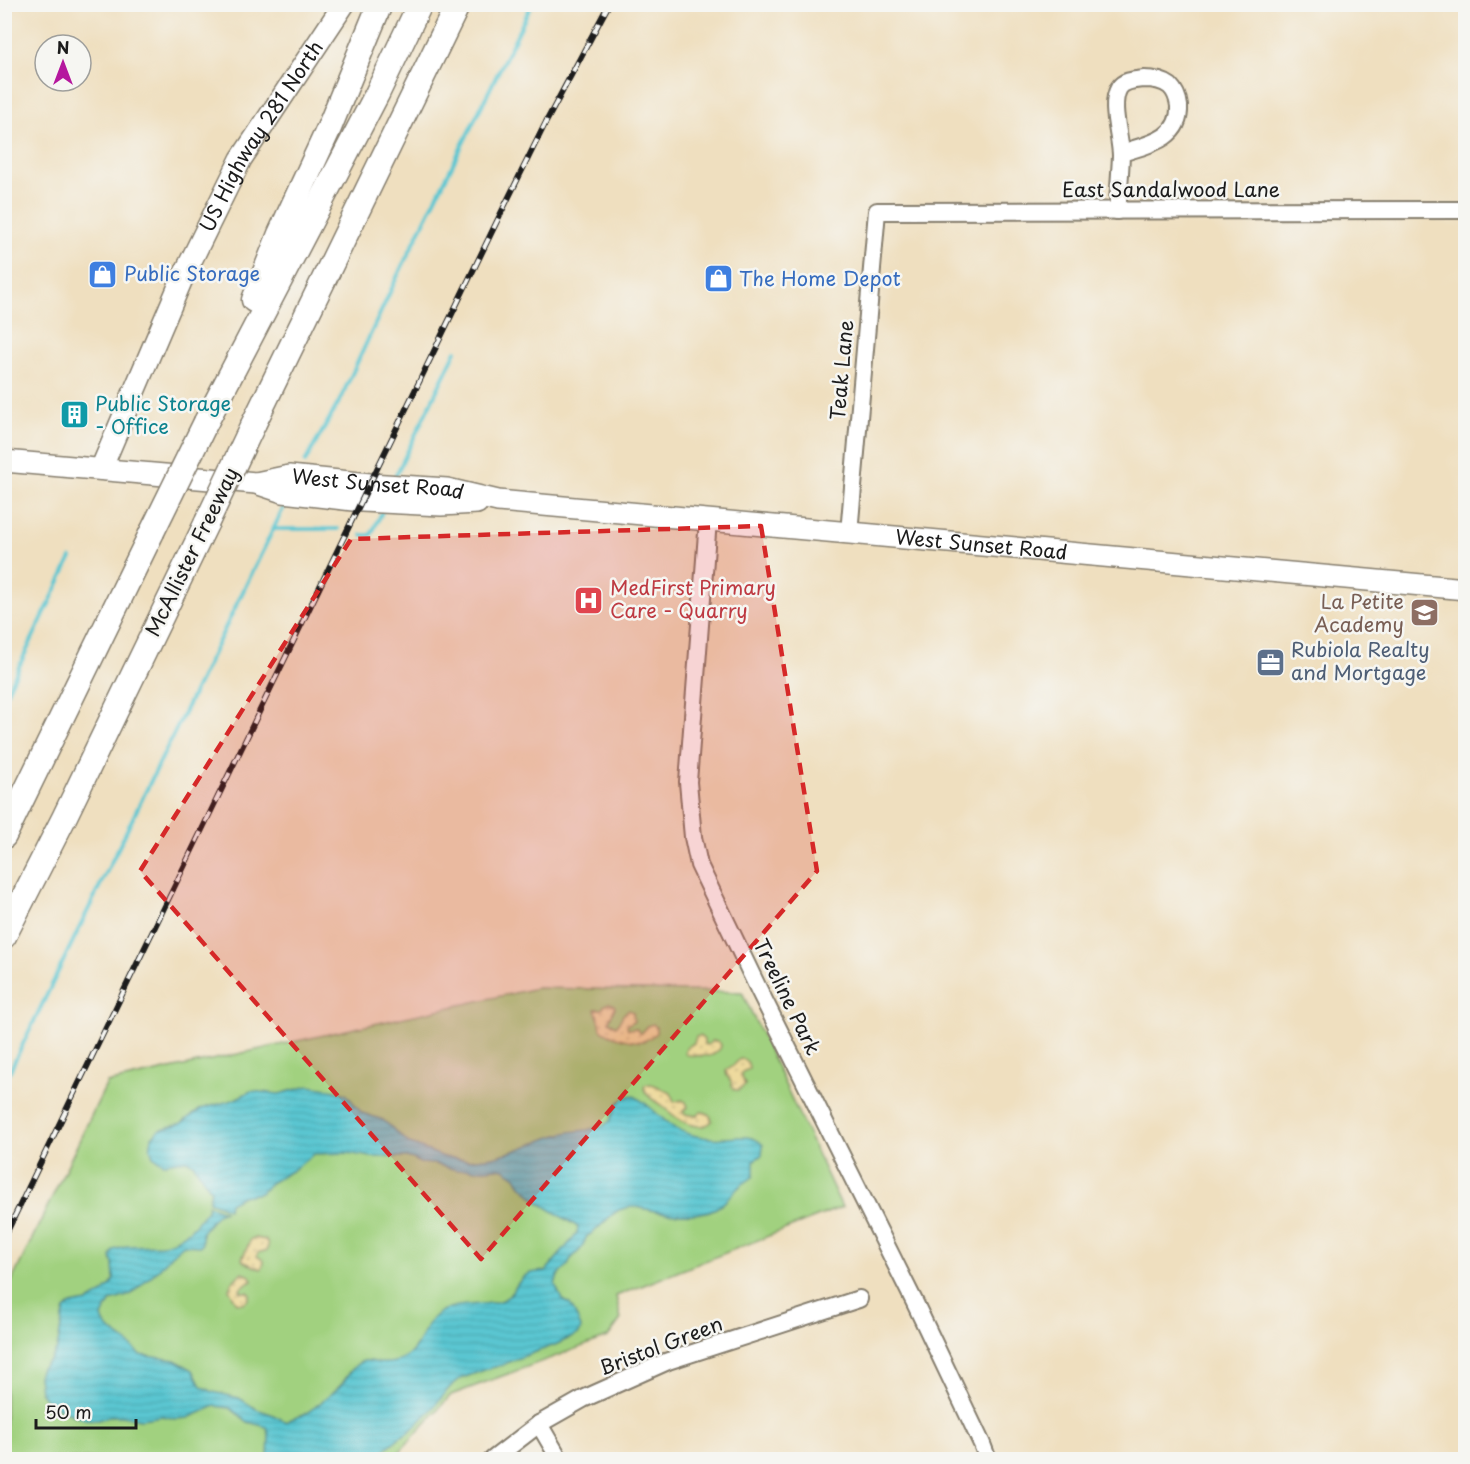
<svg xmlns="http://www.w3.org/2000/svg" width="1470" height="1464" viewBox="0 0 1470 1464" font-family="'Playpen Sans',sans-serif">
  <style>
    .green { fill: #a1d17f; stroke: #5e764e; stroke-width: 1.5 }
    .sand { fill: url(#sand-dots); stroke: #857b5d; stroke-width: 1.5 }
    .water { fill: url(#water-rules); stroke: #3b7176; stroke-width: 1.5 }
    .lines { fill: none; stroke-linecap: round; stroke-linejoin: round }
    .stream { stroke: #5ac6d1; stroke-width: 4 }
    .minor-casing { stroke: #867e6e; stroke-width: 20 }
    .major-casing { stroke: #867e6e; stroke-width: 24 }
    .highway-casing { stroke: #867e6e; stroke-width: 27 }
    .minor { stroke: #fff; stroke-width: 16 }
    .major { stroke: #fff; stroke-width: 21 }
    .highway { stroke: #fff; stroke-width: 24 }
    .rail-casing { stroke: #1c1c1c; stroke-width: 6 }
    .rail { stroke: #f6f6f2; stroke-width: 4; stroke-dasharray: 11; stroke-linecap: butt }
    .highway-bridge-casing { stroke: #867e6e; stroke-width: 27; stroke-linecap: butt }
    .highway-bridge { stroke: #fff; stroke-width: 24 }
    .marked { fill: #d62828; fill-opacity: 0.2; stroke: #d62828; stroke-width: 4.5; stroke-dasharray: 12 8; stroke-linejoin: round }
    .labels { text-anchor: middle; stroke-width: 5; stroke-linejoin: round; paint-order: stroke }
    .street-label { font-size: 20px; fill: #1c1c1c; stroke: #f6f6f2 }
    .shop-label { font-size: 20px; fill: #366cbe; stroke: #f6f6f2; text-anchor: start }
    .culture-label { font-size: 20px; fill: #0d838f; stroke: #f6f6f2; text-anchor: start }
    .health-label { font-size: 20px; fill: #be3a42; stroke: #f6f6f2; text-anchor: start }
    .education-label { font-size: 20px; fill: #785e54; stroke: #f6f6f2; text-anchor: end }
    .service-label { font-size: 20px; fill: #4e5e75; stroke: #f6f6f2; text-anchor: start }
  </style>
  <defs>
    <pattern id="sand-dots" width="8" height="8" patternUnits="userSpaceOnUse" patternTransform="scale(1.5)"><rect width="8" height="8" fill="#eeda9e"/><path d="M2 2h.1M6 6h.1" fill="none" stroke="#ccba88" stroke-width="1.8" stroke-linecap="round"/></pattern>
    <pattern id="water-rules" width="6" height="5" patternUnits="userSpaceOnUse" patternTransform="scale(1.5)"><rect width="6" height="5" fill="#5ac6d1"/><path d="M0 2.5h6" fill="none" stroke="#4eaab3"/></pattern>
  </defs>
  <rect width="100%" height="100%" fill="#f6f6f2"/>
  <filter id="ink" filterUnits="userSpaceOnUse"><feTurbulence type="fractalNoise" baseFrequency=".0167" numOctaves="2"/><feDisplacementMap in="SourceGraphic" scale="12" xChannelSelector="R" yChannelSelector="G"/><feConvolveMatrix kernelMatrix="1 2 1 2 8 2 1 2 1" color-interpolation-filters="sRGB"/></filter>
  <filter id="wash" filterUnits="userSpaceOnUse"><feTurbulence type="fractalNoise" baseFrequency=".008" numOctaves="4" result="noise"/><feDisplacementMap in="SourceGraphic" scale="24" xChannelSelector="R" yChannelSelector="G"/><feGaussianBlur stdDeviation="1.35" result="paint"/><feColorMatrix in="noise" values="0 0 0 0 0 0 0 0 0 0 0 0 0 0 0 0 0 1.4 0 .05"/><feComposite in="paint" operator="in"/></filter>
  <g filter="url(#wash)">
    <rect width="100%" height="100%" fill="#efdfbf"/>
    <path class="green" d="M 537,988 L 742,992 L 842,1207 L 616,1296 L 621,1319 L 608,1337 L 451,1395 L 393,1459 L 5,1459 L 5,1295 L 107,1083 Z"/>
    <g class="sand">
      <path d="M 609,1003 L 614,1005 L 615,1007 L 609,1021 L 616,1026 L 618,1024 L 623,1015 L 628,1010 L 633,1012 L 634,1021 L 627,1025 L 628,1029 L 636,1028 L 640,1033 L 642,1033 L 647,1026 L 653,1024 L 656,1027 L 656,1033 C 652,1036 648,1040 643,1041 C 633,1043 608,1036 601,1029 L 600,1023 L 595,1009 L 602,1009 L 605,1005 Z"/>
      <path d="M 700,1036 L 704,1040 L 704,1044 L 708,1045 L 712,1041 L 718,1041 L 721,1045 L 720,1049 C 717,1051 715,1054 712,1055 C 709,1057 691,1055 687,1055 L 685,1053 L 686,1048 L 694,1043 L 696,1037 Z"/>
      <path d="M 740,1059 C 746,1059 749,1063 749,1069 L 742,1072 L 741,1074 L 745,1085 C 741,1088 738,1092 733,1089 L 731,1081 L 727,1076 L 726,1071 L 727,1069 L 733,1066 Z"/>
      <path d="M 650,1084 C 658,1085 663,1090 671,1093 L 674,1102 L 682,1100 L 686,1102 L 688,1107 L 683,1111 L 684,1114 L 697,1116 L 701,1112 C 707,1112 711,1115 712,1121 C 702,1132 682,1123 672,1114 C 664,1108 672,1113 665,1108 C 657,1102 646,1097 644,1088 L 645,1085 Z"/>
      <path d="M 255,1238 L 266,1240 L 268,1245 L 267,1250 C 262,1253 257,1250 257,1256 L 263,1260 L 264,1263 L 261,1269 L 244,1262 L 242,1259 L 251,1239 Z"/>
      <path d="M 242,1272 L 250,1276 L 252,1281 L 243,1286 L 240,1289 L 241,1292 L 248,1292 L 250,1294 C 249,1302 242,1305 236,1302 L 229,1289 L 231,1284 Z"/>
    </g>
    <path class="water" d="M 309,1086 L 328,1089 L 346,1094 L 362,1113 L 383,1120 L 410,1144 L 444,1157 L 468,1160 L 493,1157 L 514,1151 L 551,1137 L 570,1132 L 587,1130 L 603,1126 L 610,1121 L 618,1103 L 625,1098 L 632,1095 C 647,1102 656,1114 669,1124 C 679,1132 696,1137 709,1138 C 727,1141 750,1130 763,1145 L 762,1155 L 754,1160 L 754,1176 C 749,1180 744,1183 739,1187 C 727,1198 724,1207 706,1212 C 690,1216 671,1214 655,1211 C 642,1208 632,1204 619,1210 C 608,1215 596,1234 587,1236 L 581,1249 L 570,1260 L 569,1264 L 558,1276 L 555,1284 L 562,1300 L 570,1304 L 575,1313 L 581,1328 L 579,1334 L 555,1345 L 511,1361 L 503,1365 L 487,1369 L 460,1379 L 450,1387 L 432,1409 L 410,1431 L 400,1437 L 373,1459 L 268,1459 L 269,1434 L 267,1427 L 248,1422 L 230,1408 L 215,1406 L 188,1418 L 176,1419 L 163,1416 L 141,1419 L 122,1416 L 110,1416 L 98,1420 L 85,1419 L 73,1415 L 58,1408 L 45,1398 L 40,1391 L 38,1376 L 41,1368 L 50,1360 L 57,1349 L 62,1321 L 65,1310 L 71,1305 L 88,1302 L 103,1293 L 111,1285 L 114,1279 L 113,1264 L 111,1257 L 114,1250 L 127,1246 L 162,1245 L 173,1241 L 189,1231 L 195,1225 L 207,1210 L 208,1205 L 224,1211 L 217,1214 L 202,1232 L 202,1245 L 200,1246 L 184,1245 L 171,1255 L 160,1268 L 130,1295 L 111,1301 L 105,1310 L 102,1317 L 104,1323 L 108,1328 L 127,1342 L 140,1355 L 175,1360 L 193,1370 L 201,1386 L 213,1392 L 239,1398 L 256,1409 L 271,1414 L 287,1422 C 292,1417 297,1418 303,1415 C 315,1408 329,1396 339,1387 C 347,1379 353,1363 364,1361 C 368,1360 373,1362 378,1363 C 387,1364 396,1363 404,1358 C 421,1349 422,1326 436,1315 C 454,1300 483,1308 503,1300 C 515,1294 517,1279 528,1274 C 533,1272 541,1272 546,1271 L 577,1234 L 578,1227 L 538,1202 L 520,1184 L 516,1177 L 504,1169 L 496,1168 L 476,1170 L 468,1169 L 457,1170 L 434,1164 L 420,1163 L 413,1159 L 406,1157 L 372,1157 L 347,1153 L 314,1154 L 293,1170 L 270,1183 L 261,1193 L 242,1196 L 229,1203 L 228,1209 L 209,1201 L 211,1190 L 193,1163 L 186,1160 L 163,1163 L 153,1156 L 150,1148 L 152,1137 L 159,1130 L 182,1123 L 201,1109 L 233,1100 L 251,1091 L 279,1094 Z"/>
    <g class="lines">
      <g class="stream">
        <path d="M 305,462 L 339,402 L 397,277 L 532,4"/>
        <path d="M 395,477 L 456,351"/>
        <path d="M 273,529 L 338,529"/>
        <path d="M 362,535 L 371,535 L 382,512"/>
        <path d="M 4,698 L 71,558"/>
        <path d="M 4,1083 L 284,507"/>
      </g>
    </g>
  </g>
  <g filter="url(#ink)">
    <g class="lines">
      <defs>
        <g id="minor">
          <path d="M 1117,211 C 1119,193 1120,174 1121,156 C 1121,137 1109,105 1119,88 C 1124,80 1136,80 1144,79 C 1154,79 1162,80 1170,86 C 1175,91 1178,98 1179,106 C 1181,140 1146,145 1121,153"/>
          <path d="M 708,520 L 688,782 L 693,837 L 699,865 L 759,990 L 914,1301 L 982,1444 L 988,1460"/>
          <path d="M 849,533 L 877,211 L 1466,210"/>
          <path d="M 539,1424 L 560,1460"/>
          <path d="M 492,1460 L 539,1424 L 583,1399 L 668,1361 L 859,1299"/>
        </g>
        <g id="major">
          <path d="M 4,461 L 256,483 L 283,492 L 362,501 L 441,505 L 477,503"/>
          <path id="s1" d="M 101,469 L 182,279 L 241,159 L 344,4"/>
          <path id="s2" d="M 256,483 L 289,476 L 370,484 L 447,489 L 498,501 L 1466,589"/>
        </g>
        <g id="highway">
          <path d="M 254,300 L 280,234 L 329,128 L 380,4"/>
          <path d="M 206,422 L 377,94 L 420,4"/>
          <path d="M 253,425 L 458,4"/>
          <path d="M 4,836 L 152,532"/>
          <path d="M 4,936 L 64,818 L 207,522"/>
        </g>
      </defs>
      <use href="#minor" class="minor-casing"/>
      <use href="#major" class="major-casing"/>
      <use href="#highway" class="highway-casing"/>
      <use href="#minor" class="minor"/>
      <use href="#major" class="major"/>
      <use href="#highway" class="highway"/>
      <defs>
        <path id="rail" d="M 4,1238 L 501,213 L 546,122 L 609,4"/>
      </defs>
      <use href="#rail" class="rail-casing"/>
      <use href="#rail" class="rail"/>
      <defs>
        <g id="highway-bridge">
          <path d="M 207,522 L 253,425"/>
          <path d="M 152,532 L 206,422"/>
        </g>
      </defs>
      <use href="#highway-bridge" class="highway-bridge-casing"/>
      <use href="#highway-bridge" class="highway-bridge"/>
    </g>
  </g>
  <path class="marked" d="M 761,526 L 817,871 L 481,1259 L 140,871 L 351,539 Z"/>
  <defs>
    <symbol id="shop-square" viewBox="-11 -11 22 22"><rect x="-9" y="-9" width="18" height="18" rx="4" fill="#3f7fe0" stroke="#f6f6f2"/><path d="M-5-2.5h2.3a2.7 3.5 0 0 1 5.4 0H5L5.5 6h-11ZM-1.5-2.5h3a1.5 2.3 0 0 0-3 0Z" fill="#fff"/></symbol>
    <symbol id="building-square" viewBox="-11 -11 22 22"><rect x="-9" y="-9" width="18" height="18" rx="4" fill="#0f9aa8" stroke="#f6f6f2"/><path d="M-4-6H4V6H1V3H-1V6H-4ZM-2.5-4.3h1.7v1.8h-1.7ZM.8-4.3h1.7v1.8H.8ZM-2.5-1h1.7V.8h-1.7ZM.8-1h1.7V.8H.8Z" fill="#fff"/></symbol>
    <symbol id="hospital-square" viewBox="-11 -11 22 22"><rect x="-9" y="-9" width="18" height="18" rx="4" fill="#e0444e" stroke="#f6f6f2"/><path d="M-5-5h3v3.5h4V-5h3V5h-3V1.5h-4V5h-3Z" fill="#fff"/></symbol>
    <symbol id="school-square" viewBox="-11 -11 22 22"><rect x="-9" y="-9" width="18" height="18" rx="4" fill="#8d6e63" stroke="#f6f6f2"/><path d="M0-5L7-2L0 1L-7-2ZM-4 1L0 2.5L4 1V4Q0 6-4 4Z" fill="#fff"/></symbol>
    <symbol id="office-square" viewBox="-11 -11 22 22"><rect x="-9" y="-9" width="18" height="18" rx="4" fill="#5c6f8a" stroke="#f6f6f2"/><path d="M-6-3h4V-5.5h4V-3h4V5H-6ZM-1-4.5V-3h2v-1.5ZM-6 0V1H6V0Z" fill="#fff"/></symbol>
  </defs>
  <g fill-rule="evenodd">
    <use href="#shop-square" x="86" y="258" width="33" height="33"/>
    <use href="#shop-square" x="702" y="262" width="33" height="33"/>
    <use href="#building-square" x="58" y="398" width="33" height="33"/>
    <use href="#hospital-square" x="572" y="584" width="33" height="33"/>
    <use href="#school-square" x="1408" y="596" width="33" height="33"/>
    <use href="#office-square" x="1254" y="646" width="33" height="33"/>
  </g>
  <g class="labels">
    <g class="street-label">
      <text dy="7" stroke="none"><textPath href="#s1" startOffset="370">US Highway 281 North</textPath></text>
      <text x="1171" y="197">East Sandalwood Lane</text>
      <text transform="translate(842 370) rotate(-85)" y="7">Teak Lane</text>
      <text dy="7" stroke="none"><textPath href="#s2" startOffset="123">West Sunset Road</textPath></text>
      <text dy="7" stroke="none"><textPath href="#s2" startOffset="730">West Sunset Road</textPath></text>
      <text transform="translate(192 552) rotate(-64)" y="7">McAllister Freeway</text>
      <text transform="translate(787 997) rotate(64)" y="7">Treeline Park</text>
      <text transform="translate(661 1346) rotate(-21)" y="7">Bristol Green</text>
    </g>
    <g class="shop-label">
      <text x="124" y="281">Public Storage</text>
      <text x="739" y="286">The Home Depot</text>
    </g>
    <g class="culture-label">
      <text x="95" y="411">Public Storage<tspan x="95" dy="23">- Office</tspan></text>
    </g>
    <g class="health-label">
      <text x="610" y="595">MedFirst Primary<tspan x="610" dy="23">Care - Quarry</tspan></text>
    </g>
    <g class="education-label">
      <text x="1404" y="609">La Petite<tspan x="1404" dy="23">Academy</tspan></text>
    </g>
    <g class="service-label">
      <text x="1291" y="657">Rubiola Realty<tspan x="1291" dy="23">and Mortgage</tspan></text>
    </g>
  </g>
  <rect width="1470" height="1464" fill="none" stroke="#f6f6f2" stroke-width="24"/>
  <g transform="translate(63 63)"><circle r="28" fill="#f6f6f2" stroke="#9f9f9c" stroke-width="1.5"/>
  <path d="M0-4.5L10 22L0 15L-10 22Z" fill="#b5179e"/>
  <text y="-9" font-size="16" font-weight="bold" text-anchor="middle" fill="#1c1c1c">N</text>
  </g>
  <path d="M36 1419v9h100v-9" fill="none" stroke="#1c1c1c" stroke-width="3"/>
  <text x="45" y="1419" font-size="18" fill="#1c1c1c" stroke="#f6f6f2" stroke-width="4.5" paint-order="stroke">50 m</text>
</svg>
